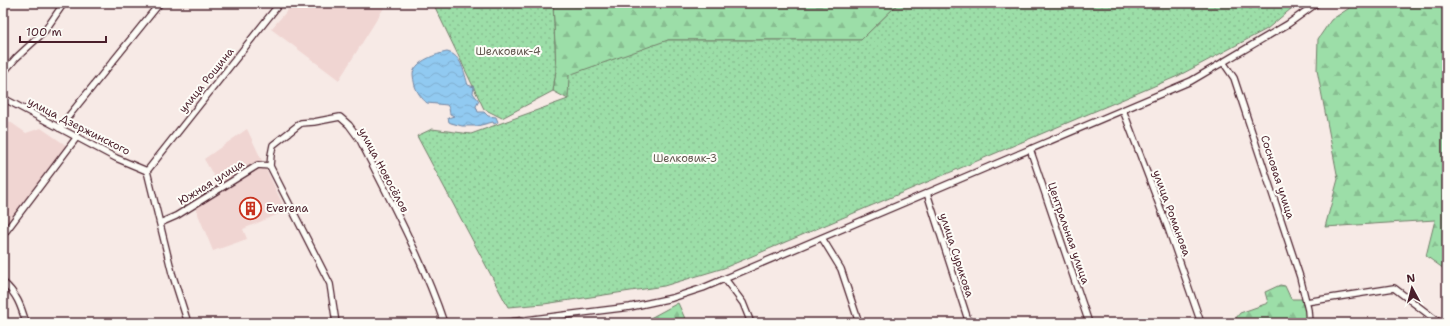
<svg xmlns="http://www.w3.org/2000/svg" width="1450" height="326" viewBox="0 0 1450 326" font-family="'Shantell Sans',sans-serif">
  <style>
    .built { fill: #f0d5d2 }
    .forest { fill: url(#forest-firs); stroke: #737e6a }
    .garden { fill: url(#garden-dots); stroke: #737e6a }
    .water { fill: url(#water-waves); stroke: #7586a2 }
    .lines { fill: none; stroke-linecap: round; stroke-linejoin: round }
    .minor-casing { stroke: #4a1f2b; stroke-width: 8 }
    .minor { stroke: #fdfcf7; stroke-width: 5.5 }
    .labels { text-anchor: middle; stroke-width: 4; stroke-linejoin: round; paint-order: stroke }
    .park-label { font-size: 11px; fill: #635850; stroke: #fdfcf7 }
    .street-label { font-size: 11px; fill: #4a1f2b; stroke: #fdfcf7 }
    .poi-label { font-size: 11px; fill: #4a1f2b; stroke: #fdfcf7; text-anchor: start }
  </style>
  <defs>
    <pattern id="forest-firs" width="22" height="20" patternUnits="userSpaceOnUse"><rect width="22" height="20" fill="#9cdea8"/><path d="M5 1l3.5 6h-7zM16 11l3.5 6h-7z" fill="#88be91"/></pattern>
    <pattern id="garden-dots" width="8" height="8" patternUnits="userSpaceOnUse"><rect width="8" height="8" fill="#9cdea8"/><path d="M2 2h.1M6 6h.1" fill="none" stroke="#88be91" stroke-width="1.8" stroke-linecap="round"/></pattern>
    <pattern id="water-waves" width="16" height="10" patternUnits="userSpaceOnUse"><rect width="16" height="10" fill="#91caf1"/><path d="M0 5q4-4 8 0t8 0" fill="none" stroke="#7fadcf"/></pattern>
  </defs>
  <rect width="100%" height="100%" fill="#f7eae6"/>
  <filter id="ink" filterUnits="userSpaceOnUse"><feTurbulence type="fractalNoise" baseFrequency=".025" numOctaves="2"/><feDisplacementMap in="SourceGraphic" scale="8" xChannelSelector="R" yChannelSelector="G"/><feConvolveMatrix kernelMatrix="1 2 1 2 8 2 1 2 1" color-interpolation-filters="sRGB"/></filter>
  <g filter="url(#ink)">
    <g class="built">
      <path d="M 294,3 L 387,3 L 339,80 L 271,29 Z"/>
      <path d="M 3,117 L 26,133 L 41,128 L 67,146 L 3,229 Z"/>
      <path d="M 247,129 L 286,211 L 243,229 L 247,239 L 213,251 L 193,202 L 220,187 L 204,159 Z"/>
    </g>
    <g class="forest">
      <path d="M 553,3 L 899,3 L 861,40 L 668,40 L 568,99 L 553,91 L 556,70 Z"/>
      <path d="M 1357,3 L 1447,3 L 1447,271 L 1426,256 L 1435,220 L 1325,227 L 1338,179 L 1317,70 L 1318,39 L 1331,20 Z"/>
      <path d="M 1280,285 L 1285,286 L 1291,299 L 1306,299 L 1311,303 L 1309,323 L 1232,323 L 1240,313 L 1268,303 L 1265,292 Z"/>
      <path d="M 678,303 L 687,323 L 641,323 Z"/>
    </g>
    <g class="garden">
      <path d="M 433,3 L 553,3 L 556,70 L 553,91 L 502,118 L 484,109 Z"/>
      <path d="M 899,3 L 1298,3 L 1267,29 L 1178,76 L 724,268 L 664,286 L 544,304 L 508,307 L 417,136 L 432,129 L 471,134 L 568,99 L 569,75 L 668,40 L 861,40 Z"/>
    </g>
    <path class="water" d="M 447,52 C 462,55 464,73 468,85 L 474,87 L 473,93 L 479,101 L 476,106 L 478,112 L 484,112 L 488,116 L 496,117 L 498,122 L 494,124 L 493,122 L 477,126 L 462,126 L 451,123 L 449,122 L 448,118 L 454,116 L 450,114 L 449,108 L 447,105 L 427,103 C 422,99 417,92 415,86 C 414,82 413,77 413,73 C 416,61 436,54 447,52 Z"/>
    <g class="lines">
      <defs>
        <g id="minor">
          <path d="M 1223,62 L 1234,78 L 1300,277 L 1308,310 L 1309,323"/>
          <path d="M 3,73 L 16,58 L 44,32 L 64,3"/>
          <path d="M 3,98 L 116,158 L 147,171"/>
          <path d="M 1123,110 L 1168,228 L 1201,323"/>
          <path d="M 59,128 L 160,3"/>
          <path d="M 1030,149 L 1089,323"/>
          <path d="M 270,166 L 271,155 L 273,145 L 301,123 L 314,122 L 340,117 L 349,125 L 360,140 C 390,200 423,260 444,323"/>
          <path d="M 147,171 L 280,3"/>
          <path d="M 147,171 L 172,273 L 188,323"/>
          <path d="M 927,193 L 969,323"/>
          <path d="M 160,223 L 176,216 L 258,165 L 270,166 L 330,284 L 336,323"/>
          <path d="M 3,235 L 77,137"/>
          <path d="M 822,238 L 841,269 L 859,323"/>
          <path d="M 725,279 L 743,303 L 751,323"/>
          <path d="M 3,282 C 17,294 21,306 26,323"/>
          <path d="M 1306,302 L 1394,288 L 1440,323"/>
          <path d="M 501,323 L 630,307 L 672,298 L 703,288 L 1191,81 L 1288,24 L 1317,3"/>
        </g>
      </defs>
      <use href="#minor" class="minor-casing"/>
      <use href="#minor" class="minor"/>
    </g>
  </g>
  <defs>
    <symbol id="building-ring" viewBox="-11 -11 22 22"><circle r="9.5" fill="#fdfcf7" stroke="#c8321e" stroke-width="1.5"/><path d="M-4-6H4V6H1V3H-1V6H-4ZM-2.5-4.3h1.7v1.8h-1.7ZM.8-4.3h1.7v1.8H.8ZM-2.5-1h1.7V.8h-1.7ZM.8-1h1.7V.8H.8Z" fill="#c8321e"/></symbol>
  </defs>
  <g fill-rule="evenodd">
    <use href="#building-ring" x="238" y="196" width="25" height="25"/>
  </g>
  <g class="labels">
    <g class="park-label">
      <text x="508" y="55">Шелковик-4</text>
      <text x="685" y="162">Шелковик-3</text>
    </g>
    <g class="street-label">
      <text transform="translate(206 80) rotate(-51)" y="4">улица Рощина</text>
      <text transform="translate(79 126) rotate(27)" y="4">улица Дзержинского</text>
      <text transform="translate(384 170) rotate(62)" y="4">улица Новосёлов</text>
      <text transform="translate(1278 177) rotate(72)" y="4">Сосновая улица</text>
      <text transform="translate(211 182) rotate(-32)" y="4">Южная улица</text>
      <text transform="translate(1172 213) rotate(70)" y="4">улица Романова</text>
      <text transform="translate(1069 233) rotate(71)" y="4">Центральная улица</text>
      <text transform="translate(957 255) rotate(72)" y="4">улица Сурикова</text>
    </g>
    <g class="poi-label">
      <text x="266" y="212">Everena</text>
    </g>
  </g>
  <rect width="1450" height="326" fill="none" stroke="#fdfcf7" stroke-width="16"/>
  <rect x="8" y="8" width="1434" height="310" fill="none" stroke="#4a1f2b" stroke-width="1.5" filter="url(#ink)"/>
  <g transform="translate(1412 288) rotate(353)" stroke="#fdfcf7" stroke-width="3" paint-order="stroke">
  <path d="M0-3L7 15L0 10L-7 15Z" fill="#4a1f2b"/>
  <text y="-6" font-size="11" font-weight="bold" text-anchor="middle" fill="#4a1f2b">N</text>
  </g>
  <path d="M20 36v6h86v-6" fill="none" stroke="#4a1f2b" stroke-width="2"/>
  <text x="26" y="36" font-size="12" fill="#4a1f2b" stroke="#fdfcf7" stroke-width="3" paint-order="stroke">100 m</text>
</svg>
